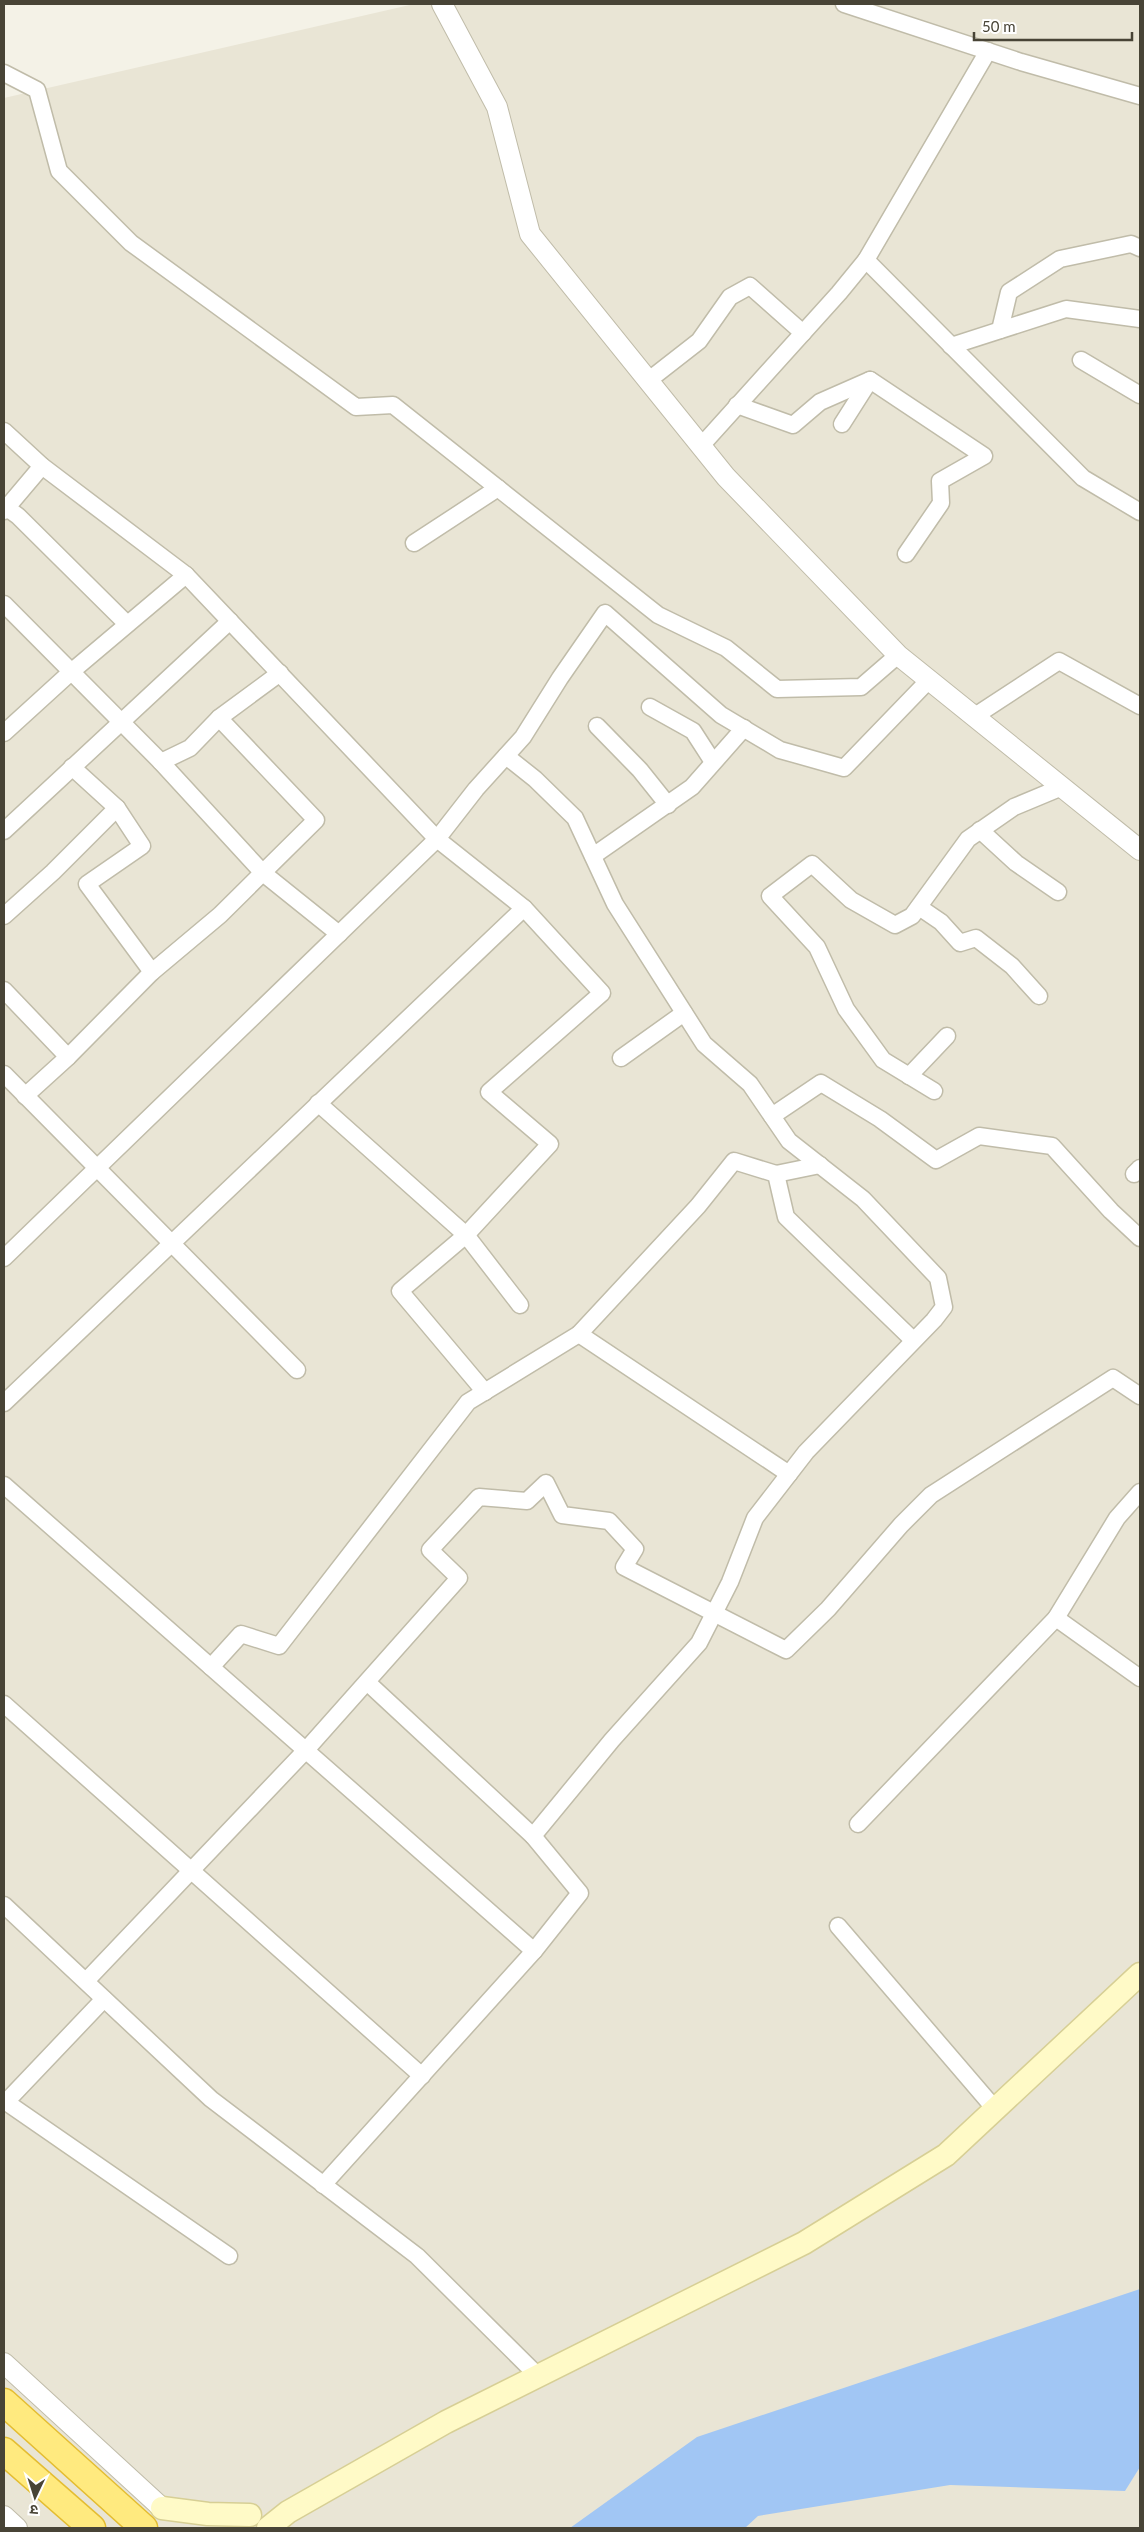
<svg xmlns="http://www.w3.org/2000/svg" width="1144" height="2532" viewBox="0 0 1144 2532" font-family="Lato,'Noto Sans Devanagari',sans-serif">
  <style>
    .residential { fill: #e9e5d5 }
    .water { fill: #a1c6f4 }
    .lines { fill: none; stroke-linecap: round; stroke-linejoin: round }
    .minor-casing { stroke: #c0bca9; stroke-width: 19 }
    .tertiary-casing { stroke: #c0bca9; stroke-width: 22 }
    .secondary-casing { stroke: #d7cf95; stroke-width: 25 }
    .trunk-casing { stroke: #e4bd32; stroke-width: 29 }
    .minor { stroke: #fff; stroke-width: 16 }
    .tertiary { stroke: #fff; stroke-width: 20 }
    .secondary { stroke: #fffac7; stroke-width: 22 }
    .trunk { stroke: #ffea7f; stroke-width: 26 }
  </style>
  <rect width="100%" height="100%" fill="#f4f2e7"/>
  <path class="residential" d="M 414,4 L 1140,4 L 1140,2528 L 4,2528 L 4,98 Z"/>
  <path class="water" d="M 1140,2289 L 1140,2467 L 1125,2491 L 950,2485 L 758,2516 L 745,2528 L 570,2528 L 697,2437 Z"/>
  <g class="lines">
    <defs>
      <g id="minor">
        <path d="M 844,4 L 1021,62 L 1140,96"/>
        <path d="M 988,51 L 866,260 L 1083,478 L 1140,512"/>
        <path d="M 4,73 L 37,90 L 59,171 L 131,243 L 356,407 L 393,405 L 658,615 L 726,648 L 777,689 L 861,687 L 898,655"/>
        <path d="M 1000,330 L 1009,292 L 1060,259 L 1131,244 L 1140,248"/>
        <path d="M 951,346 L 1066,309 L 1140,319"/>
        <path d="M 1081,360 L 1140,395"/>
        <path d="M 649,380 L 699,341 L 730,297 L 750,286 L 803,333"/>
        <path d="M 737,405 L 793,425 L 820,402 L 870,380 L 984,456 L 940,481 L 941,503 L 906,554"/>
        <path d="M 842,424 L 870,380"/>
        <path d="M 4,431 L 42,466 L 186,575 L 437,839 L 524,908 L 602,993 L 489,1092 L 550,1144 L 466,1235 L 400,1291 L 485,1392"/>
        <path d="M 701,446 L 839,293 L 866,260"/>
        <path d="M 7,508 L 18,516 L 127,624"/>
        <path d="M 4,511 L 42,466"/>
        <path d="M 414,543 L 498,488"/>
        <path d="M 4,604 L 161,762"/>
        <path d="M 650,707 L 693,731 L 713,762"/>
        <path d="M 975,716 L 1059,661 L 1140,706"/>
        <path d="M 219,718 L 190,748 L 161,762 L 263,873 L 339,934"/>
        <path d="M 597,726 L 640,770 L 668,805"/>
        <path d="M 4,733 L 71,672 L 186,575"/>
        <path d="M 506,756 L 535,779 L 575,818 L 615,904 L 704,1044 L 750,1084 L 789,1141 L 863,1199 L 938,1278 L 944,1307 L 934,1320 L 806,1452 L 755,1518 L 730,1582 L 699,1643 L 612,1740 L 533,1836 L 580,1893 L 534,1951"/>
        <path d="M 72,767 L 117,808 L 142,846 L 87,884 L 152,972 L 220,915 L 316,820 L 219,718 L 280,673"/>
        <path d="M 980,830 L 1016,863 L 1058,892"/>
        <path d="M 4,831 L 230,621"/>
        <path d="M 593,856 L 692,787 L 744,728"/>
        <path d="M 919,907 L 941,922 L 960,943 L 976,938 L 1012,966 L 1039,996"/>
        <path d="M 4,916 L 53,872 L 117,808"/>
        <path d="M 4,990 L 68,1057 L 25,1096"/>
        <path d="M 68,1057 L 152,972"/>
        <path d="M 621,1058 L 684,1013"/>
        <path d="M 4,1074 L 297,1370"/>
        <path d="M 909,1076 L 947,1036"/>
        <path d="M 934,1091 L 883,1060 L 846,1009 L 817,947 L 770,896 L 812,864 L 851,900 L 895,925 L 912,916 L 968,839 L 1014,807 L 1062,787"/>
        <path d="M 318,1103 L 466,1235 L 520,1305"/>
        <path d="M 772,1116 L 821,1083 L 880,1119 L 936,1160 L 979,1136 L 1052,1146 L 1111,1211 L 1140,1238"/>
        <path d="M 776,1174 L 820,1165"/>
        <path d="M 1134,1174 L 1140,1168"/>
        <path d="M 4,1258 L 437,839 L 476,789 L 523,737 L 560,678 L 605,613 L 721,715 L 780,750 L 844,768 L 929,680"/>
        <path d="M 579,1334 L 789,1474"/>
        <path d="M 4,1403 L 524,908"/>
        <path d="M 4,1485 L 534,1951 L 323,2185"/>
        <path d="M 1056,1618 L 1140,1678"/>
        <path d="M 211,1667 L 241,1634 L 279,1646 L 468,1402 L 579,1334 L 698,1206 L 734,1161 L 776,1174 L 786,1217 L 913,1340"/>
        <path d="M 367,1682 L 533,1836"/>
        <path d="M 4,1704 L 422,2076"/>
        <path d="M 858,1824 L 1056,1618 L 1117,1518 L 1140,1492"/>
        <path d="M 4,1905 L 211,2099 L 417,2256 L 538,2376"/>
        <path d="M 838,1926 L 995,2109"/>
        <path d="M 86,1981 L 306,1750 L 459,1578 L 430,1550 L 479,1497 L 527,1501 L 546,1483 L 562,1515 L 609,1521 L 635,1549 L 624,1567 L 786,1650 L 828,1609 L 901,1525 L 931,1495 L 1113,1378 L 1140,1396"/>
        <path d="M 104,1999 L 6,2102 L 229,2256"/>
      </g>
      <g id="tertiary">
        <path d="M 442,4 L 497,107 L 530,234 L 726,477 L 898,655 L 1140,850"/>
        <path d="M 4,2363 L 162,2508"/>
        <path d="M 4,2516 L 17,2528"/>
      </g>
      <g id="secondary">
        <path d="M 162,2508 L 208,2514 L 250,2515"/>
        <path d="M 268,2528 L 288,2512 L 446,2422 L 804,2243 L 946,2155 L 1140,1974"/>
      </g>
      <g id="trunk">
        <path d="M 4,2402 L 144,2528"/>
        <path d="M 4,2451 L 92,2528"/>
      </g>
    </defs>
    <use href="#minor" class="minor-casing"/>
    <use href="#tertiary" class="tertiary-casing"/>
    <use href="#secondary" class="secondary-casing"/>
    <use href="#trunk" class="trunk-casing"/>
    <use href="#minor" class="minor"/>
    <use href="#tertiary" class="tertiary"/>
    <use href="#secondary" class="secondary"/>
    <use href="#trunk" class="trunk"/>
  </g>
  <rect width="1144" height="2532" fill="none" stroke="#484436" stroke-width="10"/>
  <g transform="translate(35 2497) rotate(184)" stroke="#ffffff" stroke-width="4" paint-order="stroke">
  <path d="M0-4L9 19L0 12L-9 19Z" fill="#484436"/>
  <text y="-8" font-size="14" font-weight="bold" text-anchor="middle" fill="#484436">उ</text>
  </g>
  <path d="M974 32v8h158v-8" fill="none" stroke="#484436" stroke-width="2.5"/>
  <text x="982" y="32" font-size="15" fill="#484436" stroke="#ffffff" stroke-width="4" paint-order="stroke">50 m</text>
</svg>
